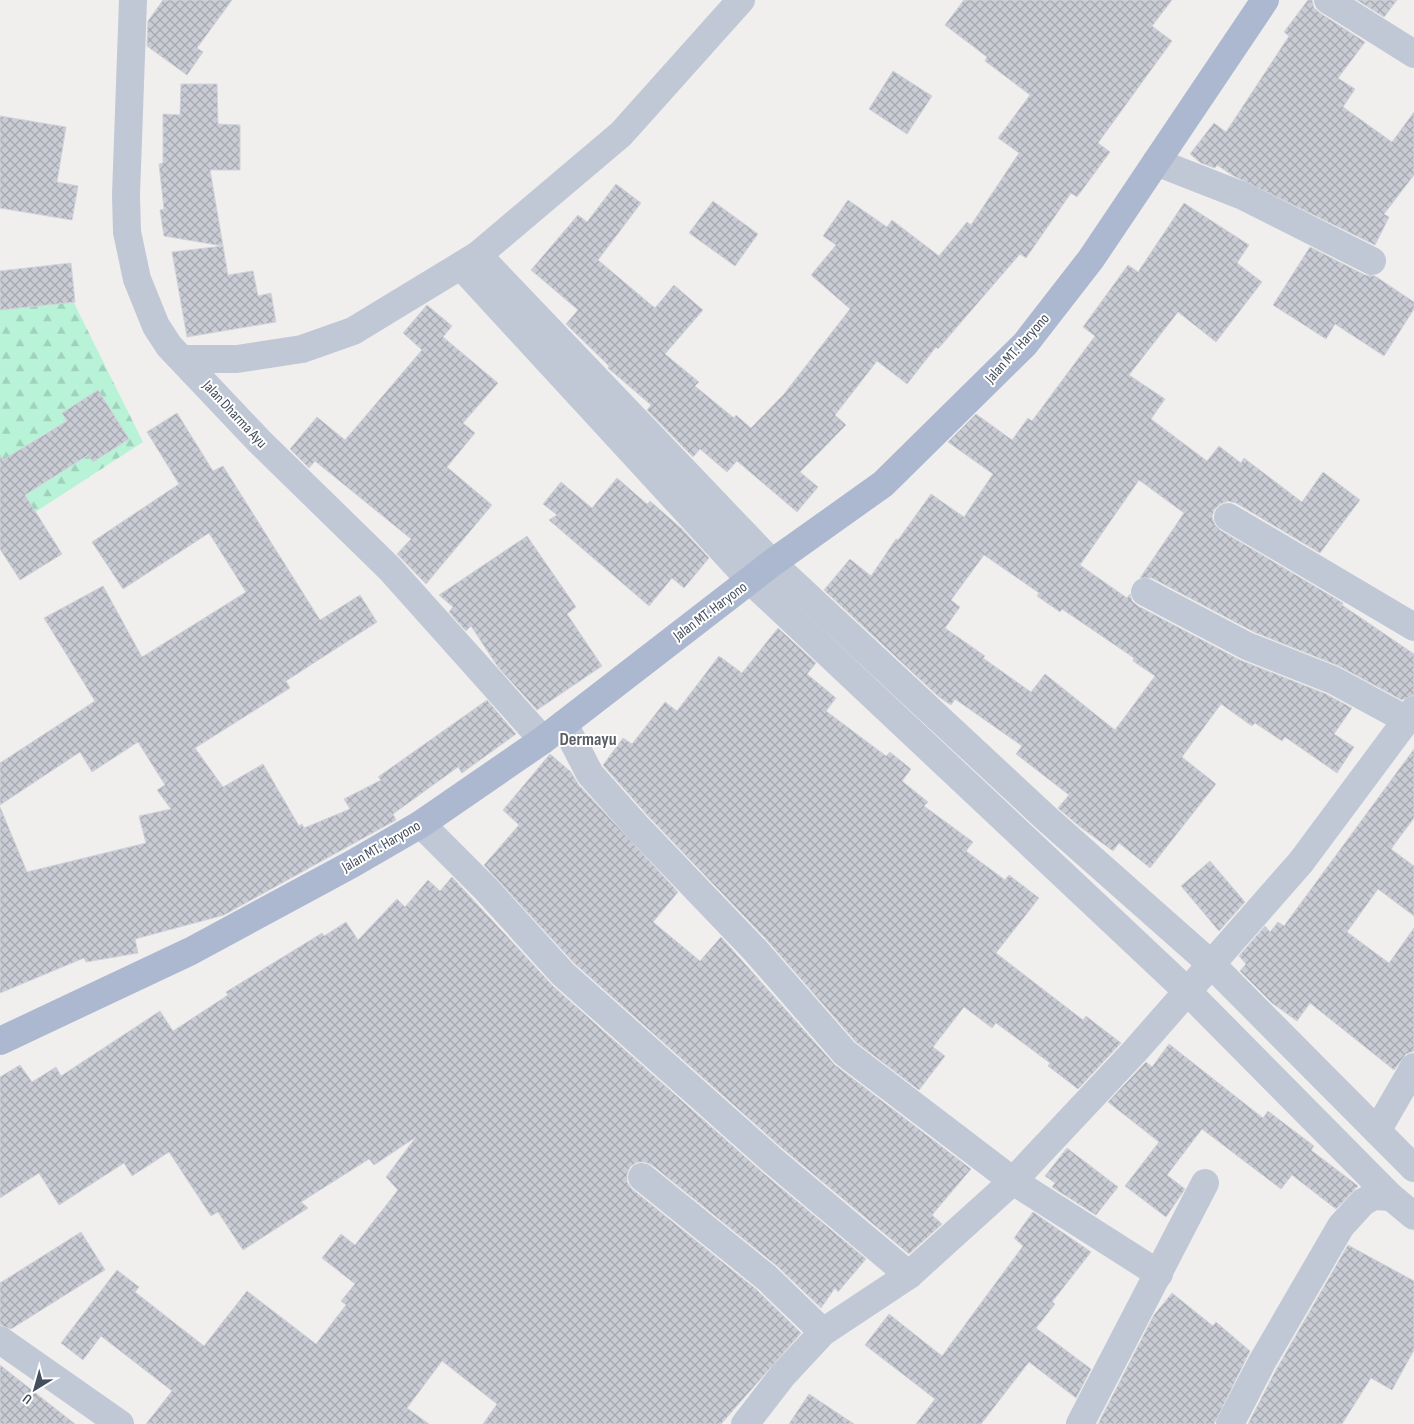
<svg xmlns="http://www.w3.org/2000/svg" width="1414" height="1424" viewBox="0 0 1414 1424" font-family="'Sofia Sans Condensed',sans-serif">
  <style>
    .forest { fill: url(#forest-firs) }
    .building { fill: url(#building-cross-hatch); stroke: #d1d3da; fill-rule: evenodd }
    .lines { fill: none; stroke-linecap: round; stroke-linejoin: round }
    .street { stroke: #c0c8d5; stroke-width: 28 }
    .primary { stroke: #abb8d0; stroke-width: 28 }
    .labels { text-anchor: middle; stroke-width: 4; stroke-linejoin: round; paint-order: stroke }
    .street-label { font-size: 15px; fill: #454e5d; stroke: #fff }
    .quarter-label { font-size: 18px; font-weight: bold; fill: #5a5d64; stroke: #fff }
  </style>
  <defs>
    <pattern id="forest-firs" width="22" height="20" patternUnits="userSpaceOnUse" patternTransform="scale(1.25)"><rect width="22" height="20" fill="#b8f3d7"/><path d="M5 1l3.5 6h-7zM16 11l3.5 6h-7z" fill="#a0d2bb"/></pattern>
    <pattern id="building-cross-hatch" width="8" height="8" patternUnits="userSpaceOnUse" patternTransform="scale(1.25)"><rect width="8" height="8" fill="#c9ccd4"/><path d="M0 0l8 8M0 8l8-8" fill="none" stroke="#a5a8af"/></pattern>
  </defs>
  <rect width="100%" height="100%" fill="#f1eeee"/>
  <path class="forest" d="M 0,285 L 71,297 L 143,442 L 0,535 Z"/>
  <g class="building">
    <path d="M 163,0 L 232,0 L 197,48 L 203,52 L 187,75 L 147,46 L 148,21 Z"/>
    <path d="M 964,0 L 1172,0 L 1152,26 L 1172,41 L 1098,143 L 1110,152 L 1077,197 L 1071,193 L 1026,258 L 1020,254 L 938,349 L 936,347 L 907,384 L 877,361 L 835,415 L 846,425 L 800,472 L 818,487 L 797,512 L 737,461 L 727,472 L 700,449 L 693,457 L 647,410 L 651,405 L 608,368 L 609,366 L 566,324 L 578,310 L 531,270 L 578,215 L 587,222 L 616,184 L 641,203 L 598,260 L 655,308 L 674,285 L 703,310 L 665,354 L 699,382 L 695,386 L 734,418 L 736,415 L 751,428 L 784,394 L 850,309 L 811,275 L 836,245 L 823,236 L 848,200 L 887,227 L 892,220 L 939,256 L 967,222 L 971,225 L 1019,153 L 998,138 L 1030,95 L 985,61 L 987,57 L 945,25 Z"/>
    <path d="M 1308,0 L 1312,0 L 1314,8 L 1320,13 L 1365,42 L 1338,78 L 1355,89 L 1343,107 L 1392,142 L 1414,112 L 1414,175 L 1384,214 L 1389,217 L 1375,245 L 1232,175 L 1217,165 L 1215,168 L 1201,163 L 1190,154 L 1214,123 L 1226,132 L 1289,36 L 1284,32 Z"/>
    <path d="M 1357,0 L 1397,0 L 1384,17 Z"/>
    <path d="M 893,71 L 932,96 L 907,134 L 869,109 Z"/>
    <path d="M 181,84 L 217,84 L 218,124 L 240,125 L 240,170 L 210,170 L 223,246 L 164,236 L 160,210 L 164,209 L 159,164 L 163,163 L 163,114 L 180,115 Z"/>
    <path d="M 0,116 L 66,127 L 57,182 L 78,186 L 72,220 L 0,208 Z"/>
    <path d="M 713,201 L 758,234 L 735,266 L 689,233 Z"/>
    <path d="M 1184,203 L 1249,245 L 1237,263 L 1262,282 L 1216,342 L 1178,312 L 1129,375 L 1165,399 L 1151,419 L 1207,461 L 1219,446 L 1241,463 L 1244,458 L 1302,502 L 1323,472 L 1360,500 L 1320,553 L 1236,503 L 1228,501 L 1220,504 L 1214,510 L 1212,517 L 1215,525 L 1220,530 L 1343,603 L 1342,605 L 1414,654 L 1414,695 L 1402,700 L 1339,666 L 1254,632 L 1152,578 L 1140,578 L 1184,513 L 1139,480 L 1080,565 L 1127,598 L 1130,594 L 1132,601 L 1138,606 L 1240,660 L 1326,694 L 1352,708 L 1334,734 L 1354,747 L 1337,773 L 1285,737 L 1282,741 L 1255,723 L 1252,726 L 1221,704 L 1182,757 L 1216,784 L 1150,868 L 1119,843 L 1113,851 L 1079,826 L 1058,808 L 1069,795 L 1016,754 L 1022,746 L 955,699 L 951,705 L 939,697 L 824,590 L 850,559 L 871,576 L 896,539 L 898,540 L 931,494 L 964,517 L 993,474 L 948,442 L 976,414 L 1012,440 L 1028,418 L 1032,421 L 1095,336 L 1083,327 L 1128,265 L 1138,272 ZM 984,555 L 1039,593 L 1037,596 L 1060,612 L 1062,609 L 1134,658 L 1133,661 L 1155,676 L 1115,730 L 1045,674 L 1031,692 L 983,658 L 985,656 L 945,628 L 960,607 L 951,600 Z"/>
    <path d="M 223,246 L 228,275 L 253,271 L 258,296 L 271,293 L 276,322 L 187,337 L 172,252 Z"/>
    <path d="M 1310,247 L 1365,275 L 1375,276 L 1414,302 L 1414,309 L 1384,356 L 1335,324 L 1326,339 L 1273,305 Z"/>
    <path d="M 71,263 L 75,302 L 0,310 L 0,271 Z"/>
    <path d="M 427,305 L 452,326 L 443,337 L 498,383 L 463,423 L 475,433 L 447,467 L 492,505 L 426,584 L 397,554 L 411,539 L 315,461 L 309,468 L 290,449 L 317,417 L 345,440 L 422,350 L 403,333 Z"/>
    <path d="M 98,390 L 129,439 L 93,462 L 88,455 L 25,495 L 62,554 L 20,580 L 0,549 L 0,455 L 3,460 L 67,421 L 62,413 Z"/>
    <path d="M 177,413 L 213,471 L 223,466 L 320,620 L 360,595 L 377,622 L 286,681 L 290,688 L 195,748 L 223,787 L 263,764 L 299,826 L 302,824 L 304,828 L 350,809 L 344,799 L 381,780 L 378,777 L 487,700 L 516,734 L 462,773 L 458,767 L 393,814 L 396,820 L 224,915 L 135,939 L 138,953 L 86,962 L 84,958 L 0,993 L 0,807 L 27,872 L 146,843 L 139,816 L 171,809 L 157,790 L 165,785 L 138,742 L 92,772 L 80,752 L 0,805 L 0,763 L 95,701 L 44,618 L 103,586 L 142,657 L 246,592 L 209,533 L 123,589 L 92,542 L 179,484 L 147,432 Z"/>
    <path d="M 617,478 L 647,504 L 650,501 L 682,529 L 709,558 L 684,588 L 672,578 L 649,606 L 549,520 L 557,515 L 543,504 L 561,482 L 592,508 Z"/>
    <path d="M 527,536 L 576,607 L 567,614 L 602,666 L 537,710 L 498,667 L 471,626 L 466,631 L 449,612 L 453,607 L 439,595 Z"/>
    <path d="M 778,628 L 816,663 L 807,674 L 836,698 L 826,711 L 886,756 L 890,752 L 911,769 L 902,781 L 928,802 L 924,806 L 973,842 L 966,851 L 1005,880 L 1009,875 L 1039,898 L 996,953 L 1083,1020 L 1086,1016 L 1121,1043 L 1078,1089 L 1048,1066 L 1050,1063 L 996,1023 L 992,1028 L 964,1007 L 933,1047 L 945,1056 L 919,1090 L 856,1042 L 766,939 L 649,817 L 603,765 L 623,738 L 632,744 L 665,702 L 677,711 L 719,656 L 742,673 Z"/>
    <path d="M 1414,749 L 1414,818 L 1391,849 L 1414,866 L 1414,916 L 1378,889 L 1347,932 L 1389,963 L 1414,928 L 1414,1051 L 1406,1054 L 1394,1070 L 1310,1003 L 1297,1021 L 1272,1003 L 1240,971 L 1246,964 L 1239,956 L 1265,926 L 1270,932 L 1278,922 L 1284,926 Z"/>
    <path d="M 550,754 L 571,772 L 578,784 L 678,892 L 653,922 L 700,961 L 721,937 L 835,1065 L 971,1169 L 932,1215 L 942,1224 L 909,1254 L 782,1148 L 574,963 L 484,865 L 519,825 L 503,810 Z"/>
    <path d="M 1210,861 L 1245,902 L 1219,931 L 1181,886 Z"/>
    <path d="M 452,877 L 553,986 L 762,1172 L 866,1259 L 838,1292 L 835,1288 L 821,1308 L 777,1266 L 652,1165 L 645,1162 L 637,1162 L 630,1167 L 627,1174 L 627,1182 L 632,1189 L 757,1290 L 801,1333 L 721,1424 L 483,1424 L 497,1404 L 442,1361 L 407,1408 L 429,1424 L 146,1424 L 172,1391 L 101,1336 L 83,1360 L 61,1343 L 117,1270 L 139,1287 L 135,1292 L 204,1346 L 247,1291 L 316,1344 L 346,1305 L 341,1301 L 355,1284 L 322,1258 L 341,1234 L 355,1245 L 398,1190 L 386,1177 L 416,1137 L 374,1165 L 369,1159 L 301,1202 L 308,1208 L 243,1250 L 218,1212 L 211,1216 L 169,1152 L 132,1176 L 124,1163 L 59,1205 L 39,1173 L 0,1198 L 0,1077 L 20,1065 L 32,1082 L 56,1067 L 61,1076 L 160,1011 L 173,1031 L 228,995 L 226,992 L 322,933 L 324,936 L 346,922 L 358,940 L 397,899 L 405,907 L 428,880 L 440,891 Z"/>
    <path d="M 1169,1044 L 1263,1118 L 1268,1111 L 1314,1146 L 1311,1150 L 1358,1186 L 1336,1209 L 1292,1175 L 1281,1189 L 1202,1129 L 1167,1175 L 1185,1189 L 1166,1217 L 1125,1186 L 1159,1142 L 1108,1102 L 1146,1062 L 1152,1067 Z"/>
    <path d="M 1067,1148 L 1118,1187 L 1096,1215 L 1052,1187 L 1055,1183 L 1045,1176 Z"/>
    <path d="M 1033,1212 L 1091,1252 L 1052,1302 L 1055,1304 L 1036,1328 L 1091,1369 L 1076,1398 L 1029,1362 L 981,1424 L 916,1424 L 935,1399 L 865,1345 L 889,1314 L 942,1356 L 1023,1246 L 1014,1238 Z"/>
    <path d="M 81,1232 L 105,1270 L 11,1329 L 0,1325 L 0,1283 Z"/>
    <path d="M 1348,1245 L 1414,1281 L 1414,1350 L 1392,1390 L 1371,1378 L 1342,1424 L 1248,1424 L 1276,1370 Z"/>
    <path d="M 1172,1293 L 1213,1326 L 1216,1322 L 1250,1351 L 1214,1424 L 1098,1424 L 1154,1315 Z"/>
    <path d="M 0,1365 L 75,1424 L 0,1424 Z"/>
    <path d="M 809,1394 L 854,1424 L 789,1424 Z"/>
  </g>
  <g class="lines">
    <g class="street">
      <path d="M 133,0 L 126,195 L 127,232 L 137,279 L 156,326 L 169,346 L 259,441 L 390,569 L 543,740"/>
      <path d="M 1328,0 L 1414,54"/>
      <path d="M 1156,162 L 1243,196 L 1372,261"/>
      <path d="M 478,255 L 772,563 L 1046,818 L 1211,964 L 1414,1168"/>
      <path d="M 461,266 L 750,580 L 1187,991 L 1391,1197"/>
      <path d="M 184,359 L 237,359 L 302,349 L 353,331 L 478,255 L 621,134 L 741,0"/>
      <path d="M 1228,517 L 1414,627"/>
      <path d="M 1145,592 L 1247,646 L 1333,680 L 1407,720"/>
      <path d="M 564,724 L 590,774 L 638,828 L 755,950 L 845,1053 L 1013,1181 L 1159,1274"/>
      <path d="M 421,824 L 486,889 L 563,974 L 772,1160 L 909,1275"/>
      <path d="M 1377,1131 L 1414,1067"/>
      <path d="M 642,1177 L 767,1278 L 823,1332"/>
      <path d="M 0,1340 L 120,1424"/>
      <path d="M 745,1424 L 783,1375 L 823,1332 L 909,1275 L 1013,1181 L 1135,1051 L 1301,862 L 1414,710"/>
      <path d="M 1080,1424 L 1205,1183"/>
      <path d="M 1230,1424 L 1262,1362 L 1341,1226 L 1363,1202 L 1374,1196 L 1391,1197 L 1414,1216"/>
    </g>
    <path class="primary" d="M 0,1041 L 191,951 L 352,864 L 421,824 L 543,740 L 772,563 L 883,484 L 1025,344 L 1091,259 L 1265,0"/>
  </g>
  <g class="labels">
    <g class="street-label">
      <text transform="translate(1017 348) rotate(-48)" y="5">Jalan MT. Haryono</text>
      <text transform="translate(235 414) rotate(47)" y="5">Jalan Dharma Ayu</text>
      <text transform="translate(710 611) rotate(-37)" y="5">Jalan MT. Haryono</text>
      <text transform="translate(381 846) rotate(-30)" y="5">Jalan MT. Haryono</text>
    </g>
    <g class="quarter-label">
      <text x="588" y="745">Dermayu</text>
    </g>
  </g>
  <g transform="translate(35 1389) rotate(217)" stroke="#ffffff" stroke-width="4" paint-order="stroke">
  <path d="M0-4L9 19L0 12L-9 19Z" fill="#454e5d"/>
  <text y="-8" font-size="14" font-weight="bold" text-anchor="middle" fill="#454e5d">U</text>
  </g>
</svg>
